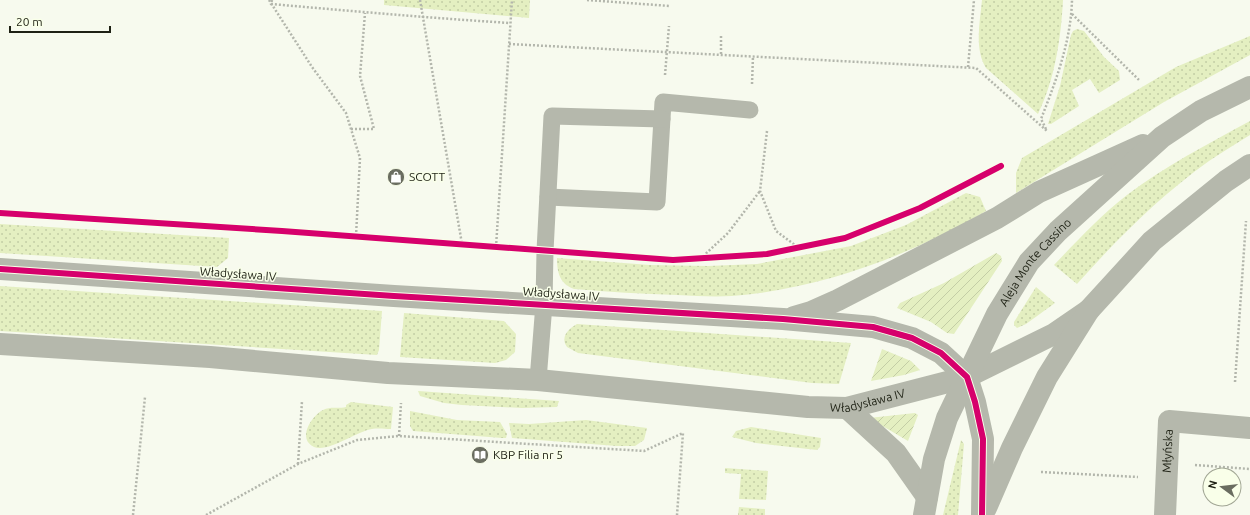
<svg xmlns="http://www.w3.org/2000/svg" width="1250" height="515" viewBox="0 0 1250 515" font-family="Ubuntu,sans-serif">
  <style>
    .grass { fill: url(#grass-dots) }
    .garden { fill: url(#garden-furrows) }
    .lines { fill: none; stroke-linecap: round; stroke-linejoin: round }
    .path { stroke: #b3b6ac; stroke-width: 2.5; stroke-dasharray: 2 2; stroke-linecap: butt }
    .service { stroke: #b5b8ac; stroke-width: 17 }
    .minor { stroke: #b5b8ac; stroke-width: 22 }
    .tertiary { stroke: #b5b8ac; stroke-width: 22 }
    .cycleway-casing { stroke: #f9ffe9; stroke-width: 8 }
    .cycleway { stroke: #d6006c; stroke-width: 6 }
    .labels { text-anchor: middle; stroke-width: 3; stroke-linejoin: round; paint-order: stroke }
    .poi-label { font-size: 12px; fill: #1e2114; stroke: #f9ffe9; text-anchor: start }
    .street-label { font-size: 12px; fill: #1e2114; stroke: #f9ffe9 }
  </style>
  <defs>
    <pattern id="grass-dots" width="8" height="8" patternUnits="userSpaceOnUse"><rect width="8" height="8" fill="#e4efc1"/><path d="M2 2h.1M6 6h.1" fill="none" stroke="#c3cda5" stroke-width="1.8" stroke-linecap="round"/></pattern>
    <pattern id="garden-furrows" width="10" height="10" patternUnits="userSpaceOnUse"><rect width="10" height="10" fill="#e4efc1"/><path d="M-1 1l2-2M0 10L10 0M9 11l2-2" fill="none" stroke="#c3cda5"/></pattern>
  </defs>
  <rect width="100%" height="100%" fill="#f7faee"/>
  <g class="grass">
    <path d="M 384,0 L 530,0 L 529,18 L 384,5 Z"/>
    <path d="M 982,0 L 1063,0 C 1061,38 1055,79 1038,114 L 986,68 C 974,48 980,22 982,0 Z"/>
    <path d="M 1077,29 L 1084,31 L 1104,57 L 1119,71 L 1120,80 L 1099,93 L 1090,79 L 1072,90 L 1079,106 L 1051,124 L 1048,124 L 1060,86 L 1071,35 L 1073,31 Z"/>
    <path d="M 1250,36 L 1250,55 L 1164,102 L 1016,193 L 1016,173 L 1022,158 L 1176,67 Z"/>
    <path d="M 1250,121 L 1250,135 C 1236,144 1222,152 1209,161 C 1160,196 1117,239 1077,284 L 1054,265 C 1077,241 1100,216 1127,195 C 1165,166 1208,144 1250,121 Z"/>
    <path d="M 966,193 L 980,197 L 986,211 C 909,256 821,289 732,296 C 714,297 695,296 677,295 C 643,294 608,292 574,289 C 560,284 557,273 557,258 L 650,265 L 708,266 L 757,264 L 851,246 L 906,225 Z"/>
    <path d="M 0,224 L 229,238 L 228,258 L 217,267 L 0,253 Z"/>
    <path d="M 0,286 L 382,311 L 379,350 L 377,355 L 0,331 Z"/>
    <path d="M 1036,287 L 1055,303 L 1026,324 L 1017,328 L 1014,325 L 1014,322 Z"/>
    <path d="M 404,313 L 504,321 L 516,334 L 515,352 L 506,360 L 495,363 L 400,357 Z"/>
    <path d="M 577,324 L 851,343 L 839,384 L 812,383 L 578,353 L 567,347 C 560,337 568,329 577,324 Z"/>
    <path d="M 418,391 L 559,401 L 557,407 L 522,408 L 462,405 L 444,403 L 420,396 Z"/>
    <path d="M 351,402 L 393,407 L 391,429 C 385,429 378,428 372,429 C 357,431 328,453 314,447 C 297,439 311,416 323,410 C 331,406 337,409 346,407 L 346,405 Z"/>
    <path d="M 410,411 L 457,420 L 500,422 L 507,434 L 506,438 L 502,438 L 413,431 L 410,426 Z"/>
    <path d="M 586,420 L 647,428 L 644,440 L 635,446 L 617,446 L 512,438 L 509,423 L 529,424 Z"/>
    <path d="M 751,427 L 821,438 L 820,447 L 817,450 L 756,443 L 732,437 L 736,431 Z"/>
    <path d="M 961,440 L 964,444 L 958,515 L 943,515 Z"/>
    <path d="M 725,468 L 768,471 L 766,500 L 739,499 L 741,474 L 725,473 Z"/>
    <path d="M 739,507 L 765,509 L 765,515 L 738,515 Z"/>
  </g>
  <g class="garden">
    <path d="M 996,253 L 1001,256 L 1002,261 L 954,334 L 947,333 L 931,322 L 897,308 L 900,303 L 944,283 Z"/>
    <path d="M 882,349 L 911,361 L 920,370 L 904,375 L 871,381 Z"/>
    <path d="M 915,413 L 918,415 L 908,441 L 869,418 Z"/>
  </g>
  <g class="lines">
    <g class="path">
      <path d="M 269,0 L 312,67 L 346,113 L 360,158 L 356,236"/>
      <path d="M 272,0 L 271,4 C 351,11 430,18 510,23"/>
      <path d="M 420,0 L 462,244"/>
      <path d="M 587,0 L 670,6"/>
      <path d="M 1072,14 L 1139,80"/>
      <path d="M 509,44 L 976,68 L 1047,131"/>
      <path d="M 721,54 L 721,36"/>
      <path d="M 968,67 L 974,0"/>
      <path d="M 665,75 L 669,26"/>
      <path d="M 752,84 L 753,56"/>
      <path d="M 351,129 L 374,129 L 360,76 L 365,13"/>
      <path d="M 1046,129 L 1041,119 C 1056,81 1071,41 1072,0"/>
      <path d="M 767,131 L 760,191 L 776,231 L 799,248"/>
      <path d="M 496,247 L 512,0"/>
      <path d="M 700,259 L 728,233 L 760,191"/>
      <path d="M 1235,382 L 1246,221"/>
      <path d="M 399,436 L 401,403"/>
      <path d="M 298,464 L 302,401"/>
      <path d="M 1195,465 L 1250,469"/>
      <path d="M 1041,472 L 1138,477"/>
      <path d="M 133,515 L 145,397"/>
      <path d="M 206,515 L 298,464 L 357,440 L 399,436 L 644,451 L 683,433 L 677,515"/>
    </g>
    <g class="service">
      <path d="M 548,197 L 657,202 L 663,102 L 750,110"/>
      <path d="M 538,380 L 544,304 L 545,251 L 552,116 L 662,119"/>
    </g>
    <path class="minor" id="s1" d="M 1165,515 L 1169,421 L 1250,428"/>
    <g class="tertiary">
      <path d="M 0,269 L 394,296 L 783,319 L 873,327 L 912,338 L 941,353 L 967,377 L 975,402 L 983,439 L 982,515"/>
      <path d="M 794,317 L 811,312 L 838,300 L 997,218 L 1039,192 L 1143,145"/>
      <path id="s2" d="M 0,344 L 210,357 L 388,373 L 538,380 L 808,407 L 847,408 L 967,377 L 1054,334 L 1089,310"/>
      <path d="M 847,408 L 896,453 L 927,497"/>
      <path d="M 986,508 L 1012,448 L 1047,377 L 1089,310 L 1152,241 L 1226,181 L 1250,165"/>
      <path id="s3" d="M 924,515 L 934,459 L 947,418 L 997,314 L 1029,262 L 1058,231 L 1162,137 L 1201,111 L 1250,87"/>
    </g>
    <defs>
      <g id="cycleway">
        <path d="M 0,213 L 282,231 L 673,260 L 767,254 L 845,238 L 920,208 L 1001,166"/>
        <path d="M 0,269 L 394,296 L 783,319 L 873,327 L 912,338 L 941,353 L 967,377 L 975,402 L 983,439 L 982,515"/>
      </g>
    </defs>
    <use href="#cycleway" class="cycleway-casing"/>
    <use href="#cycleway" class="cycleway"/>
  </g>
  <defs>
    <symbol id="shop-disc" viewBox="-11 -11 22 22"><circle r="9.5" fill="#6a6d60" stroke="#f9ffe9"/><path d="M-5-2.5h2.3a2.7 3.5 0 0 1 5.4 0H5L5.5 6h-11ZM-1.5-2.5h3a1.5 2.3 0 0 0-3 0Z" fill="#fff"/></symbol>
    <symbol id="library-disc" viewBox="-11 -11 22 22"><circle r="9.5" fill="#6a6d60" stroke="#f9ffe9"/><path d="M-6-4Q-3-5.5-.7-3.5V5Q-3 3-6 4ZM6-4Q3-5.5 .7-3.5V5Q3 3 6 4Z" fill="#fff"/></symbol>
  </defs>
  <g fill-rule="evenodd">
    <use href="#shop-disc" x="386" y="167" width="20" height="20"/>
    <use href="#library-disc" x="470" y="445" width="20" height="20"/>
  </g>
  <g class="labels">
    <g class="poi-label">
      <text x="409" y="181">SCOTT</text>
      <text x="493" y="459">KBP Filia nr 5</text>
    </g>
    <g class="street-label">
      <text dy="4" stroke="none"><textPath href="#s3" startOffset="280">Aleja Monte Cassino</textPath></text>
      <text transform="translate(238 274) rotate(4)" y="4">Władysława IV</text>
      <text transform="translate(561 294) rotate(4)" y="4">Władysława IV</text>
      <text dy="4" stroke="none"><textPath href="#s2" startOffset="871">Władysława IV</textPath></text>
      <text dy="4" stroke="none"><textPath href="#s1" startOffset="64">Młyńska</textPath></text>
    </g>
  </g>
  <g transform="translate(1222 487) rotate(285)"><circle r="19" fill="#f9ffe9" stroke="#a1a694"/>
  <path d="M0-3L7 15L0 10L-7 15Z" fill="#6a6d60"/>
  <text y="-6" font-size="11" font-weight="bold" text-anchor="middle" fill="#1e2114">N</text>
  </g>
  <path d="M10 26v6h100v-6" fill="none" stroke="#1e2114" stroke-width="2"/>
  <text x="16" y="26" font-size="12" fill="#1e2114" stroke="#f9ffe9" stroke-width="3" paint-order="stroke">20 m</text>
</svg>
